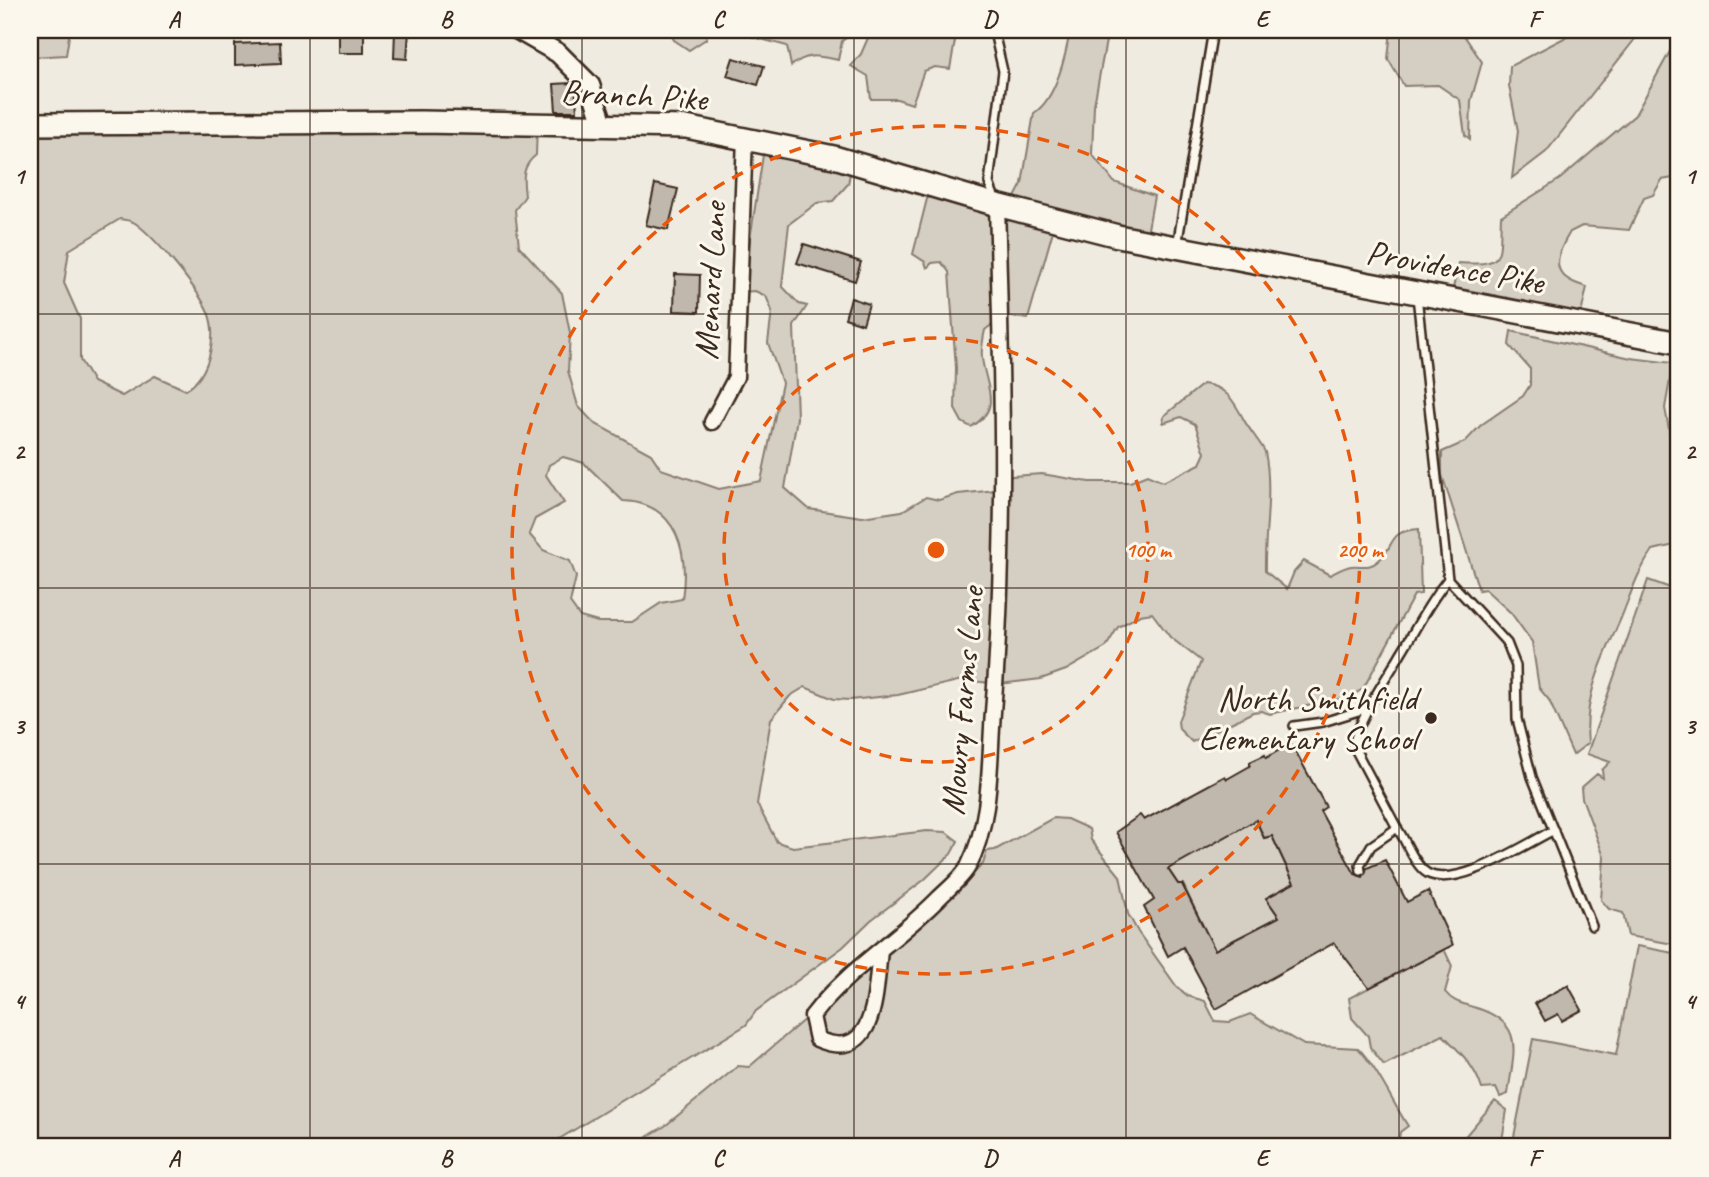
<svg xmlns="http://www.w3.org/2000/svg" width="1709" height="1177" font-family="Caveat,sans-serif">
	<style>
		.green { fill: #d5cec3; stroke: #887c70; stroke-width: 2; fill-rule: evenodd }
		.building { fill: #c0b8ad; stroke: #3b2a1e; stroke-width: 2; fill-rule: evenodd }
		.lines { fill: none; stroke-linecap: round; stroke-linejoin: round }
		.service-casing { stroke: #3b2a1e; stroke-width: 12 }
		.minor-casing { stroke: #3b2a1e; stroke-width: 19 }
		.tertiary-casing { stroke: #3b2a1e; stroke-width: 23 }
		.secondary-casing { stroke: #3b2a1e; stroke-width: 26 }
		.service { stroke: #fbf7ec; stroke-width: 7 }
		.minor { stroke: #fbf7ec; stroke-width: 14 }
		.tertiary { stroke: #fbf7ec; stroke-width: 18 }
		.secondary { stroke: #fbf7ec; stroke-width: 21 }
		.grid { fill: none; stroke: #3b2a1e; stroke-width: 2; stroke-opacity: 0.55 }
		.ring { fill: none; stroke: #e8590c; stroke-width: 3.5; stroke-dasharray: 12 9 }
		.poi-dot { fill: #3b2a1e; stroke: #fbf7ec; stroke-width: 2.5 }
		.labels { text-anchor: middle; dominant-baseline: central; stroke-width: 6; stroke-linejoin: round; paint-order: stroke }
		.street-label { font-size: 35px; fill: #3b2a1e; stroke: #fbf7ec }
		.poi-label { font-size: 35px; fill: #3b2a1e; stroke: #fbf7ec; text-anchor: end }
		.centre { fill: #e8590c; stroke: #fbf7ec; stroke-width: 3.5 }
		.ring-label { font-size: 21px; text-anchor: middle; font-weight: bold; fill: #e8590c; stroke: #fbf7ec; stroke-width: 6; stroke-linejoin: round; paint-order: stroke }
		.neatline { fill: none; stroke: #3b2a1e; stroke-width: 2.5 }
		.grid-label { font-size: 23px; text-anchor: middle; font-weight: bold; fill: #3b2a1e }
	</style>
	<rect width="100%" height="100%" fill="#f0ebe0"/>
	<filter id="ink" filterUnits="userSpaceOnUse"><feTurbulence type="fractalNoise" baseFrequency=".0143" numOctaves="2"/><feDisplacementMap in="SourceGraphic" scale="14" xChannelSelector="R" yChannelSelector="G"/><feConvolveMatrix kernelMatrix="1 2 1 2 8 2 1 2 1" color-interpolation-filters="sRGB"/></filter>
	<g filter="url(#ink)">
		<!-- green -->
		<path class="green" d="M30 30H70L66 55 30 57Z
			M669 30H708L706 39 689 50 674 40Z
			M753 30H957L950 69 935 67 924 71 912 104 897 99H871L868 76 851 66 861 54 868 38 854 32 842 41 838 60C818 56 808 52 791 66L787 46 753 37Z
			M1070 30H1108L1094 105 1092 154 1114 182 1154 196 1146 240 1056 220 1028 319 1003 316 985 330C983 339 981 349 982 358 986 388 1003 408 971 427L962 422 955 409 956 368 949 272 941 262 932 263 927 268 925 262 913 254 930 187 1010 207 1022 184 1034 113C1056 99 1066 55 1070 30Z
			M1391 30 1461 31 1482 62 1471 101 1470 139 1465 135 1460 100 1438 85 1404 86 1388 59Z
			M1571 30H1642L1546 152 1512 178 1518 131 1509 86 1510 66 1570 35Z
			M1679 35V177L1662 180 1653 195 1644 198 1629 230 1582 226 1570 232C1552 261 1552 278 1587 287L1579 323 1451 299 1458 263C1506 266 1499 259 1501 216L1560 179 1635 115Z
			M537 124 536 155C521 167 523 179 525 196L515 210 519 246 562 293 570 333 568 371 578 406 594 423 651 454 661 469 719 489 761 481 782 383 768 343 772 311 766 296 755 291 742 292 765 142 852 163 848 184 833 201 817 203 789 224 782 286 799 304 807 306 794 326 797 418 785 488 809 509 862 517 902 511 926 497 939 500 958 494 996 490 1012 476 1042 474 1089 482H1130L1147 475 1163 482 1200 464 1205 453 1195 424 1181 417 1163 423 1164 416 1203 384C1226 386 1234 401 1244 420 1248 428 1263 446 1265 452 1273 491 1264 531 1265 571L1287 589 1294 572 1304 561 1330 575C1336 572 1344 567 1351 566 1362 565 1369 569 1378 561 1397 545 1386 531 1419 529L1421 594 1414 595 1363 689 1349 697 1270 714 1261 711 1253 712 1192 742 1179 729 1178 721 1201 661 1170 637 1152 613 1140 615 1118 627 1106 647 1066 670 1041 679 1000 684 962 680 898 695 850 700 834 699 805 687 790 696 771 719 757 804 777 842 793 847 927 831 946 832 958 841 951 854 924 880 871 920 843 947 756 1011 746 1025 546 1147H30V125ZM120 219C125 220 131 220 135 223 155 237 199 290 208 312 218 337 209 376 186 390L155 376 122 396 93 382 80 360V319L64 283 69 250ZM563 457 584 463 623 501C678 503 689 553 682 599L661 603 632 622H598L580 617 570 603 576 577 570 561 543 550 529 534 535 519 564 503 546 475 549 465Z
			M1511 331 1631 358 1673 363 1665 408 1670 435 1679 456V544L1653 550C1637 572 1631 594 1621 618 1603 659 1583 697 1588 743L1573 755 1549 700 1539 688 1532 642 1511 613 1485 589 1479 590 1442 475V452L1465 442 1481 425 1523 396 1530 385V369L1509 345Z
			M1648 580 1679 591V945L1628 936 1623 913 1609 909 1601 900 1604 857 1582 798 1581 788 1597 774 1603 778 1602 770 1610 762 1587 754Z
			M1247 800 1264 838 1272 836 1294 883 1267 898 1279 917 1191 962 1182 947 1206 933 1183 884H1178L1168 869Z
			M1053 818 1067 819 1089 829 1091 840 1120 876 1128 914 1138 932 1177 987 1188 996 1205 1001 1215 1021 1230 1022 1250 1014 1304 1045 1358 1048C1376 1066 1393 1103 1408 1126L1400 1132 1398 1145 1403 1147H630L665 1126 738 1066 749 1067 970 877 983 864 987 851 995 850Z
			M1637 946 1679 954V1147H1512L1533 1039 1616 1055Z
			M1444 949 1452 966 1445 992C1453 1002 1460 1003 1473 1007 1526 1022 1514 1050 1508 1094L1500 1097 1496 1088 1482 1089C1475 1066 1460 1052 1443 1035L1384 1065 1370 1047 1368 1036 1352 1018 1349 998Z
			M1495 1101 1507 1110 1501 1147H1456Z"/>
		<!-- building -->
		<path class="building" d="M338 30H364V53H338Z
			M395 30 409 31 407 59 394 58Z
			M280 42 281 63 235 65V44Z
			M733 58 764 66 758 85 727 76Z
			M572 83 575 86 577 111H556L554 84Z
			M655 184 678 189 668 230 646 225Z
			M804 244 861 262 855 281 797 263Z
			M675 274 700 275 699 312 674 311Z
			M851 298 869 304 863 324 845 318Z
			M1291 743 1326 807 1320 811 1355 874 1363 877 1367 868 1385 860 1407 902 1428 891 1453 945 1369 988 1334 943 1216 1009 1183 947 1168 956 1144 907 1154 900 1116 832 1140 815 1144 820 1225 776 1227 779 1250 766V762L1265 755 1266 758ZM1256 820 1264 838 1272 836 1294 883 1266 898 1279 917 1215 950 1182 884H1178L1168 869Z
			M1568 985 1582 1010 1562 1021 1558 1014 1545 1021 1535 1003Z"/>
		<g class="lines">
			<!-- service casing -->
			<g class="service-casing">
				<path id="service" d="M994 32 1003 71 989 183 996 201
					M1177 246 1213 30
					M1417 296 1448 579 1507 643 1516 666 1517 719 1532 777 1592 926
					M1294 726 1323 722 1368 708
					M1397 828 1353 745C1362 712 1384 683 1401 653 1417 627 1429 602 1448 579
					M1361 871 1360 865 1371 846 1397 828C1406 840 1414 865 1427 873 1457 890 1525 844 1554 830"/>
			</g>
			<!-- minor casing -->
			<g class="minor-casing">
				<path id="minor" d="M712 422 736 377 745 137
					M880 951C875 992 877 1065 817 1039L812 1016C849 968 897 941 939 898 948 889 962 878 968 867 992 820 989 763 993 712 1007 543 1002 375 997 205"/>
			</g>
			<!-- tertiary casing -->
			<g class="tertiary-casing">
				<path id="tertiary" d="M518 30 558 53 590 85 603 124"/>
			</g>
			<!-- secondary casing -->
			<g class="secondary-casing">
				<path id="secondary" d="M30 124 421 122 686 127 834 157 997 205 1118 236 1679 343"/>
			</g>
			<!-- service -->
			<use href="#service" class="service"/>
			<!-- minor -->
			<use href="#minor" class="minor"/>
			<!-- tertiary -->
			<use href="#tertiary" class="tertiary"/>
			<!-- secondary -->
			<use href="#secondary" class="secondary"/>
		</g>
	</g>
	<!-- grid -->
	<path class="grid" d="M310 30V1147M582 30V1147M854 30V1147M1126 30V1147M1399 30V1147M30 314H1679M30 588H1679M30 864H1679"/>
	<!-- distance rings -->
	<g class="ring">
		<circle cx="936" cy="550" r="212"/>
		<circle cx="936" cy="550" r="424"/>
	</g>
	<!-- markers -->
	<circle class="poi-dot" cx="1431" cy="718" r="7"/>
	<g class="labels">
		<!-- street labels -->
		<g class="street-label">
			<text transform="translate(634 95) rotate(3)">Branch Pike</text>
			<text transform="translate(1455 267) rotate(10)">Providence Pike</text>
			<text transform="translate(710 281) rotate(-87)">Menard Lane</text>
			<text transform="translate(962 701) rotate(-85)">Mowry Farms Lane</text>
		</g>
		<!-- poi labels -->
		<g class="poi-label">
			<text x="1417" y="698">North Smithfield<tspan x="1417" dy="40">Elementary School</tspan></text>
		</g>
	</g>
	<circle cx="936" cy="550" r="10" class="centre"/>
	<g class="ring-label">
		<text x="1148" y="557">100 m</text>
		<text x="1360" y="557">200 m</text>
	</g>
	<!-- margin -->
	<rect width="1709" height="1177" fill="none" stroke="#fbf7ec" stroke-width="77"/>
	<rect x="38" y="38" width="1632" height="1100" class="neatline"/>
	<g class="grid-label">
		<text x="174" y="27">A</text>
		<text x="446" y="27">B</text>
		<text x="718" y="27">C</text>
		<text x="990" y="27">D</text>
		<text x="1262" y="27">E</text>
		<text x="1534" y="27">F</text>
		<text x="19" y="184">1</text>
		<text x="1690" y="184">1</text>
		<text x="19" y="459">2</text>
		<text x="1690" y="459">2</text>
		<text x="19" y="734">3</text>
		<text x="1690" y="734">3</text>
		<text x="19" y="1009">4</text>
		<text x="1690" y="1009">4</text>
		<text x="174" y="1166">A</text>
		<text x="446" y="1166">B</text>
		<text x="718" y="1166">C</text>
		<text x="990" y="1166">D</text>
		<text x="1262" y="1166">E</text>
		<text x="1534" y="1166">F</text>
	</g>
</svg>
